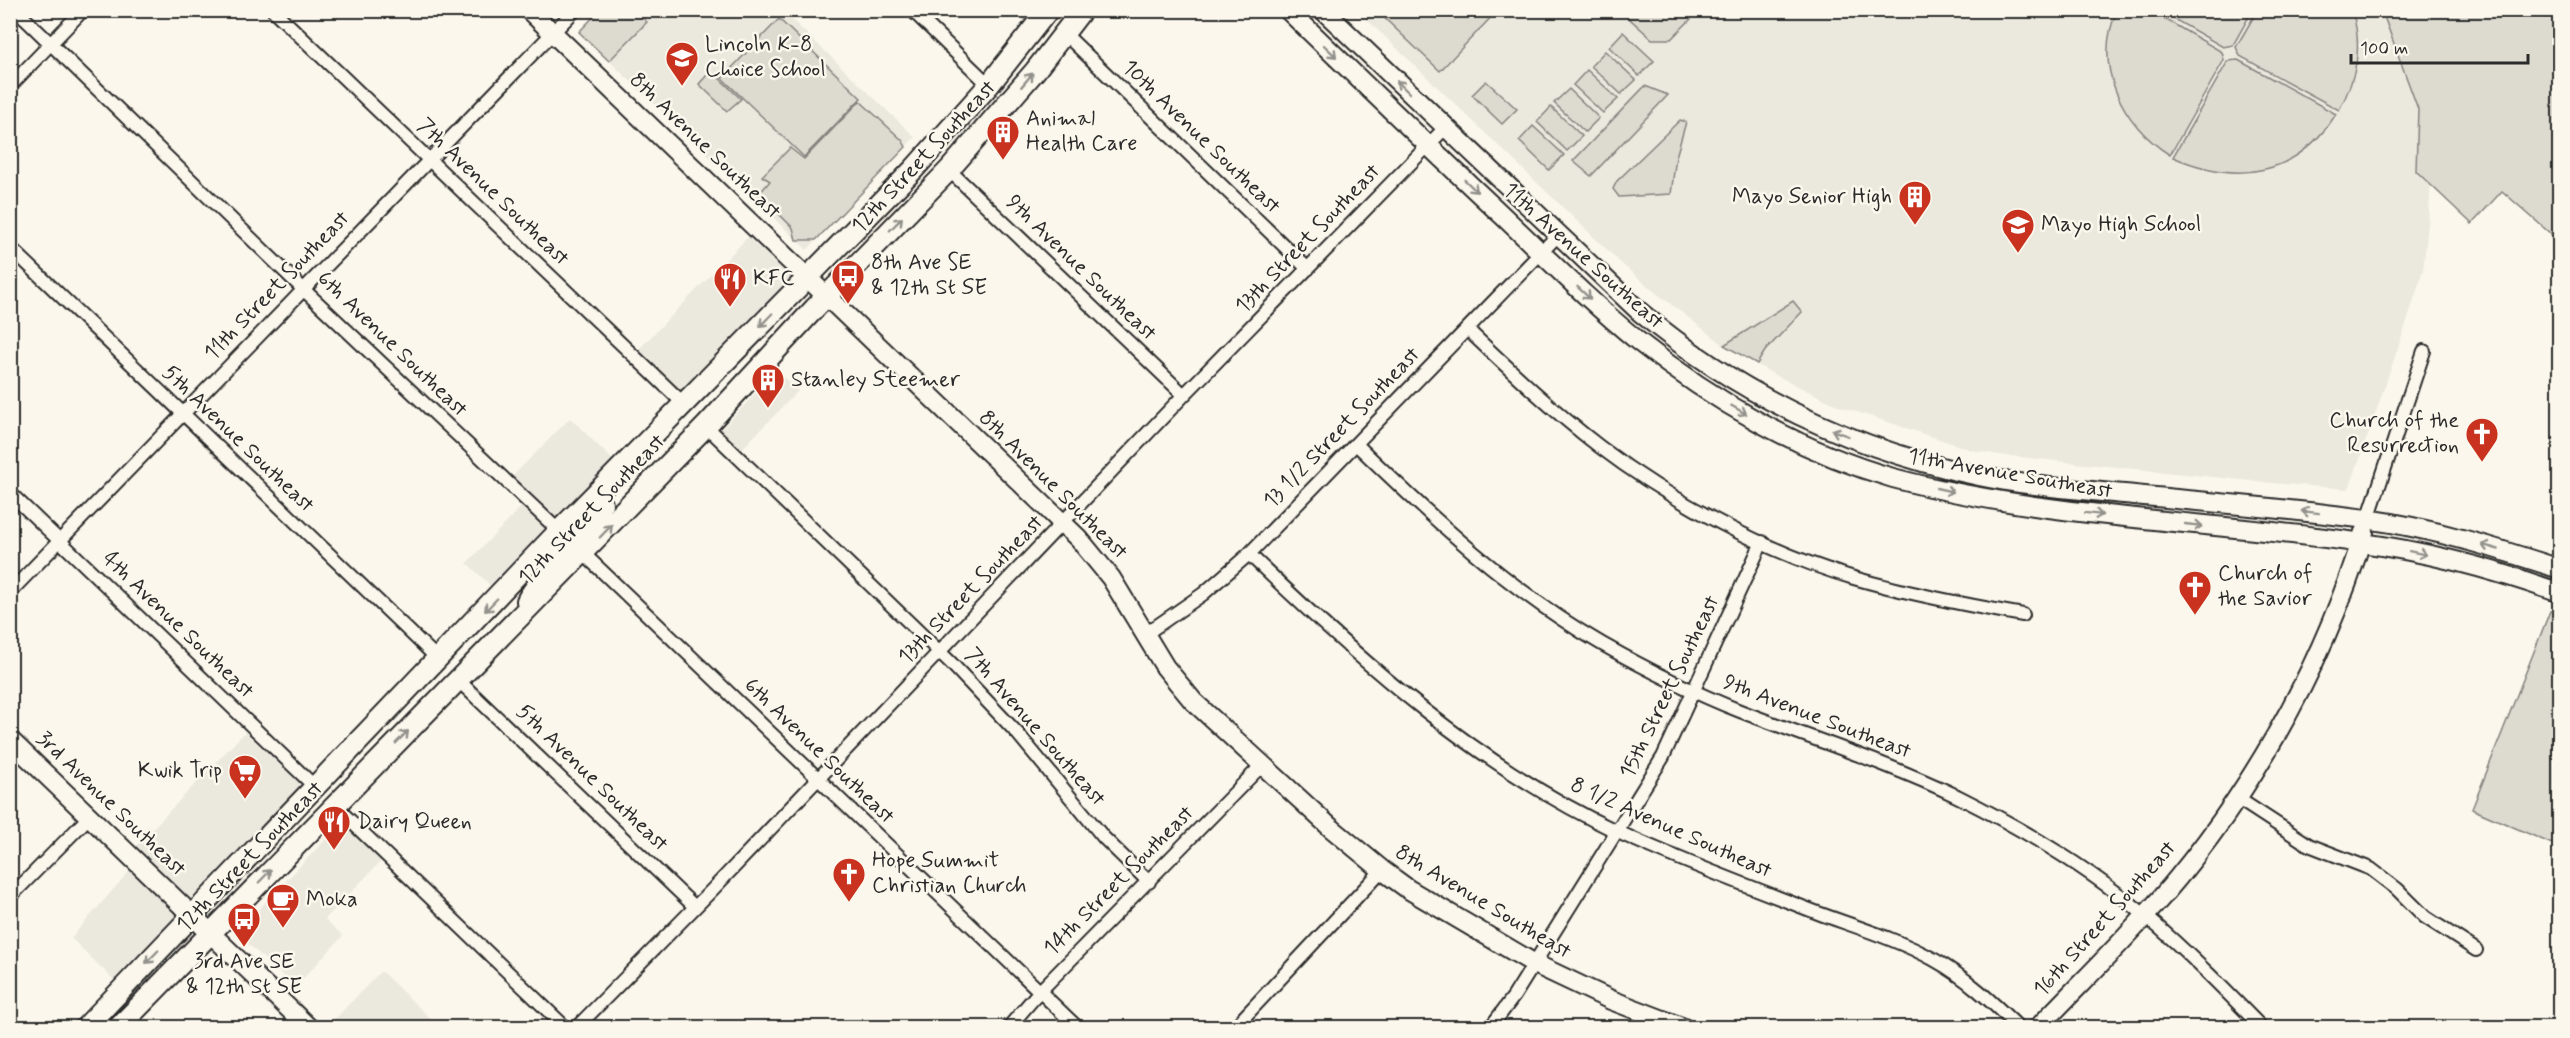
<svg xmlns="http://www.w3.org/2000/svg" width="2570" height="1038" font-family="Mynerve,sans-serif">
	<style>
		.built { fill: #ebe8de }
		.green { fill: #dddad0; stroke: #84827e; stroke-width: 1.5 }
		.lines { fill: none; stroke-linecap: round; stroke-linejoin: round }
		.street-casing { stroke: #2b2b2b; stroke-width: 16 }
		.secondary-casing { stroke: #2b2b2b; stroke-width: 22 }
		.primary-casing { stroke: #2b2b2b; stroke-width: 24 }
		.street { stroke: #fbf7ec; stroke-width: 12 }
		.secondary { stroke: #fbf7ec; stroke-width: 18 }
		.primary { stroke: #fbf7ec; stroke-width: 20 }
		.oneway { stroke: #93918c }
		.labels { text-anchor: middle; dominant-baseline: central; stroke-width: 5; stroke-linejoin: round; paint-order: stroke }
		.poi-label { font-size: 22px; fill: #2b2b2b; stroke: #fbf7ec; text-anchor: start }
		.street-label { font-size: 22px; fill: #2b2b2b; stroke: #fbf7ec }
	</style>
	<rect width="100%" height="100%" fill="#fbf7ec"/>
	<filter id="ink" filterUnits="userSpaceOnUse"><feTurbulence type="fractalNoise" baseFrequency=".0167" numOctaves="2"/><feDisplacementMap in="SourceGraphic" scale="12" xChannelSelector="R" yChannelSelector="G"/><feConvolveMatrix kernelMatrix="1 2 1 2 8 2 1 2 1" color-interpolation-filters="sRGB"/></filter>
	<g filter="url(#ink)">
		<!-- built -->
		<path class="built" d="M599 11H783L915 137 807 250 579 32Z
			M1358 11H2382L2418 109 2416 171 2431 184 2428 225 2423 270 2409 316 2351 484 2348 489 2271 483 1999 455 1972 450 1839 406 1775 375 1724 345 1655 292 1624 266Z
			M748 237 795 282 685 395 638 350Z
			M777 371 798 391 736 455 716 435Z
			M570 418 617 464 494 589 467 563 527 501 507 482Z
			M245 732 304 788 193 904 134 848Z
			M347 817 387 855 325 919 343 936 295 987 236 933Z
			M133 867 180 913 116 982 71 938Z
			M381 971 439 1027H338L332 1022Z"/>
		<!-- green -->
		<path class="green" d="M599 11H635L647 22 609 61 579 32Z
			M1377 11H1497L1440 71Z
			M1621 11H1699L1671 39H1652Z
			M2151 11 2222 52 2224 60 2170 155C2122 125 2092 65 2117 11Z
			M2160 11H2252L2233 45 2223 47Z
			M2257 11H2352C2363 46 2357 77 2339 110L2240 56 2236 47Z
			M2382 11H2559V241L2502 191 2472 224 2416 171 2418 109Z
			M779 19 861 98 804 157 722 78Z
			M1623 32 1654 61 1639 76 1609 47Z
			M1605 51 1636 80 1621 94 1591 66Z
			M2238 60 2336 114C2297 176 2238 185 2173 157L2228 61Z
			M1587 70 1618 99 1603 113 1573 85Z
			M708 74 712 77 715 74 741 99 727 111 699 84Z
			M1486 81 1517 109 1502 124 1472 95Z
			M1645 86 1668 95 1591 176 1573 161Z
			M1569 89 1599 118 1585 132 1554 103Z
			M860 101 902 140 906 147 816 240H796L793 228 759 194 770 181 762 176 790 148 804 159Z
			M1551 107 1582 136 1567 151 1537 122Z
			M1680 120 1686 122 1676 157 1671 194 1619 197 1613 189 1617 181Z
			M1533 126 1564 155 1549 170 1519 141Z
			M1793 301 1802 312 1765 351 1757 364 1724 345Z
			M2550 611 2560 614 2559 847 2472 809Z"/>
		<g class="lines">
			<!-- street casing -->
			<g class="street-casing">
				<path id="street" d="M16 10 303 289 559 531
					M273 10 684 404
					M912 10 989 85
					M1065 34 1308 269
					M10 86 83 10
					M949 170 1184 395
					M10 247 438 659
					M1467 329C1510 370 1553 411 1600 447 1671 501 1768 553 1854 578 1909 594 1966 605 2023 615
					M706 426 950 662 1018 734 1104 838 1149 882
					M1356 444C1432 518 1510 591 1602 644 1646 669 1692 692 1740 711 1813 739 1888 763 1959 797 2023 829 2093 871 2148 918 2188 952 2225 990 2262 1028
					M10 493 315 787
					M2368 519 2424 351
					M584 554 1078 1028
					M1249 554C1360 661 1477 766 1618 832 1683 862 1751 887 1818 913 1856 927 1897 939 1933 959 1966 977 1992 1002 2019 1028
					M10 592 575 10
					M1144 635 1203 594 1249 554 1558 235
					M458 680 695 907
					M2237 798 2309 845 2371 869 2397 889 2425 917 2476 950
					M334 805 566 1028
					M10 897 90 816
					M576 1028 713 889 1184 395 1445 128
					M1008 1028 1039 992 1262 765
					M1234 1028 1382 870
					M1490 1028 1514 996 1663 757 1762 542"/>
			</g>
			<!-- secondary casing -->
			<g class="secondary-casing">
				<path id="secondary" d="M529 10 1079 539 1111 578 1165 667 1193 701 1330 827 1382 870 1408 889 1535 964 1611 1000 1684 1028
					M1288 10C1360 80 1431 149 1504 217 1548 259 1591 303 1638 341 1712 400 1801 452 1893 478 2047 519 2206 520 2362 543 2429 552 2496 570 2560 593
					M1323 10 1640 312C1739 395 1852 449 1979 476 2026 486 2075 489 2124 494 2205 502 2286 508 2366 519 2432 528 2496 548 2560 569
					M10 740 309 1028
					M2038 1028C2074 990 2111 954 2145 916 2244 807 2321 673 2364 532"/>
			</g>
			<!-- primary casing -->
			<g class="primary-casing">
				<path id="primary" d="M584 554 578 547 582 530 602 504
					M527 601C536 582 566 557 565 540L559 531
					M85 1028 559 531 913 170 989 85 1048 10
					M118 1028 706 426 815 308 949 170 1035 71 1082 10"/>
			</g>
			<!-- street -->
			<use href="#street" class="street"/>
			<!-- secondary -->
			<use href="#secondary" class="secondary"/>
			<!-- primary -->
			<use href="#primary" class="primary"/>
		</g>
		<!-- one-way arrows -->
		<defs><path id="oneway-shaft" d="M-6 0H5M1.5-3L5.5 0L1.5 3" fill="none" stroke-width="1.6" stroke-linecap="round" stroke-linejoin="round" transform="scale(1.5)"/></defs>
		<g class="oneway">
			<use href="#oneway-shaft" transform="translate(1330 51) rotate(44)"/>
			<use href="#oneway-shaft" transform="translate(1027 80) rotate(-50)"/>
			<use href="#oneway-shaft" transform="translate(1403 87) rotate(-136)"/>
			<use href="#oneway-shaft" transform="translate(1471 186) rotate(44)"/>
			<use href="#oneway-shaft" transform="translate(896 224) rotate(-46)"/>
			<use href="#oneway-shaft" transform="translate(1584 293) rotate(43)"/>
			<use href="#oneway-shaft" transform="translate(766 320) rotate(134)"/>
			<use href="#oneway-shaft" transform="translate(1739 410) rotate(30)"/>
			<use href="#oneway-shaft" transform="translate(1840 433) rotate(-159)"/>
			<use href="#oneway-shaft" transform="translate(1945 490) rotate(13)"/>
			<use href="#oneway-shaft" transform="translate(2310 512) rotate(-173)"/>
			<use href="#oneway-shaft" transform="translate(2094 514) rotate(7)"/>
			<use href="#oneway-shaft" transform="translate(2194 525) rotate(6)"/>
			<use href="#oneway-shaft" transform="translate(606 531) rotate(-46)"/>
			<use href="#oneway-shaft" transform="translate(2490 547) rotate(-164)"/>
			<use href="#oneway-shaft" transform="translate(2418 553) rotate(12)"/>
			<use href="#oneway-shaft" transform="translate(491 605) rotate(134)"/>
			<use href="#oneway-shaft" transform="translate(402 737) rotate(-45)"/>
			<use href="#oneway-shaft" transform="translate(265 876) rotate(-46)"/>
			<use href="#oneway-shaft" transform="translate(152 957) rotate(134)"/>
		</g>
	</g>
	<!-- icons -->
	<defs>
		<g id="school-pin" transform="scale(1.725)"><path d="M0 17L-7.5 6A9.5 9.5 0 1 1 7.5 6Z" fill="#c8321e" stroke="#fbf7ec"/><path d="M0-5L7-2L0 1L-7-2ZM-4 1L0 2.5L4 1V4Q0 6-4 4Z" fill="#fff"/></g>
		<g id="building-pin" transform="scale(1.725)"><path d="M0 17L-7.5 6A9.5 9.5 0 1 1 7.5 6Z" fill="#c8321e" stroke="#fbf7ec"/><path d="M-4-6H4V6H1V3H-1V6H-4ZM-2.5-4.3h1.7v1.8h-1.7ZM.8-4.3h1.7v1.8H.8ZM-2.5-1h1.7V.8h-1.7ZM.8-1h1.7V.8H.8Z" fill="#fff"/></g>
		<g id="bus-pin" transform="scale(1.725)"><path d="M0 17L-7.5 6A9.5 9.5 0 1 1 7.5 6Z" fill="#c8321e" stroke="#fbf7ec"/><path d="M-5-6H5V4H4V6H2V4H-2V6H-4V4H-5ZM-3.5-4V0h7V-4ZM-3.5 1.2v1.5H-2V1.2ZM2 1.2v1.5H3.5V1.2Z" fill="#fff"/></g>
		<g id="restaurant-pin" transform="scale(1.725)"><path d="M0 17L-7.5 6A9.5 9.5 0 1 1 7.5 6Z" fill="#c8321e" stroke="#fbf7ec"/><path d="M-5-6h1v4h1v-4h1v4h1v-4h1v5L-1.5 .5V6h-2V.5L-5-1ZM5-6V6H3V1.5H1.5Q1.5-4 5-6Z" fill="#fff"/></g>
		<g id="church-pin" transform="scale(1.725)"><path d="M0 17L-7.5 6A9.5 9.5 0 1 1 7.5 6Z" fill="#c8321e" stroke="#fbf7ec"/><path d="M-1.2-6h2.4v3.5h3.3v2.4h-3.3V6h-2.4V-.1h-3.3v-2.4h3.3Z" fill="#fff"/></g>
		<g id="supermarket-pin" transform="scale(1.725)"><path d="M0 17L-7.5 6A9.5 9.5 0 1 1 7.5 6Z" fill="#c8321e" stroke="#fbf7ec"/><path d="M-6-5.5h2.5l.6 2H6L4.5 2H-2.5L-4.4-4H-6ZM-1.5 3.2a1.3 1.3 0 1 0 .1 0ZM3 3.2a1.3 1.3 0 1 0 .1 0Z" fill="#fff"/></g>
		<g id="cafe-pin" transform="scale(1.725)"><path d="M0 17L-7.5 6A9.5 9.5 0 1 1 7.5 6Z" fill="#c8321e" stroke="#fbf7ec"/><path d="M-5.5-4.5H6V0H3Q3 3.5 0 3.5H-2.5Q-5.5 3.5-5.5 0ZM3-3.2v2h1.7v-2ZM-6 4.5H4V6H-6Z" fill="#fff"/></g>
	</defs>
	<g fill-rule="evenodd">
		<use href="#school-pin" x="682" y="58"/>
		<use href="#building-pin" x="1003" y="132"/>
		<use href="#building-pin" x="1915" y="197"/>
		<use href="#school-pin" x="2018" y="225"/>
		<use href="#bus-pin" x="848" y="276"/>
		<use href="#restaurant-pin" x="730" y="279"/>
		<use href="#building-pin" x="768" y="380"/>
		<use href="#church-pin" x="2482" y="434"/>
		<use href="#church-pin" x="2195" y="587"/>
		<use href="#supermarket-pin" x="245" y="771"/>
		<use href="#restaurant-pin" x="334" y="822"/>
		<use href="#church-pin" x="849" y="874"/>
		<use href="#cafe-pin" x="283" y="900"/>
		<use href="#bus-pin" x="244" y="919"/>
	</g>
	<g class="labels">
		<!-- poi labels -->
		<g class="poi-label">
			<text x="705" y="45">Lincoln K-8<tspan x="705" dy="25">Choice School</tspan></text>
			<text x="1026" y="119">Animal<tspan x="1026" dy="25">Health Care</tspan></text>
			<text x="1892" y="197" text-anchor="end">Mayo Senior High</text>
			<text x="2041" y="225">Mayo High School</text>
			<text x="871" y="263">8th Ave SE<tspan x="871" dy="25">&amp; 12th St SE</tspan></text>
			<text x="753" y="279">KFC</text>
			<text x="791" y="380">Stanley Steemer</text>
			<text x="2459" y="421" text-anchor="end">Church of the<tspan x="2459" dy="25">Resurrection</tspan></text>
			<text x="2218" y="574">Church of<tspan x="2218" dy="25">the Savior</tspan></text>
			<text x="222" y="771" text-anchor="end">Kwik Trip</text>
			<text x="357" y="822">Dairy Queen</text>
			<text x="872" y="861">Hope Summit<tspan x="872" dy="25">Christian Church</tspan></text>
			<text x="306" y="900">Moka</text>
			<text x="244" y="962" text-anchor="middle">3rd Ave SE<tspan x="244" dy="25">&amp; 12th St SE</tspan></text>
		</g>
		<!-- street labels -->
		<g class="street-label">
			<text transform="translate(1201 137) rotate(44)">10th Avenue Southeast</text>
			<text transform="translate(705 146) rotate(44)">8th Avenue Southeast</text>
			<text transform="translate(924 157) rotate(-47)">12th Street Southeast</text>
			<text transform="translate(493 192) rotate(44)">7th Avenue Southeast</text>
			<text transform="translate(1308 239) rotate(-46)">13th Street Southeast</text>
			<text transform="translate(1583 256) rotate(42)">11th Avenue Southeast</text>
			<text transform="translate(1081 268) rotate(44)">9th Avenue Southeast</text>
			<text transform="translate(277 286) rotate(-46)">11th Street Southeast</text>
			<text transform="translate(392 344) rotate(44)">6th Avenue Southeast</text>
			<text transform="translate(1342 428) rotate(-46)">13 1/2 Street Southeast</text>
			<text transform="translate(238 439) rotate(44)">5th Avenue Southeast</text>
			<text transform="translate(2010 474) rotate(10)">11th Avenue Southeast</text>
			<text transform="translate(1053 485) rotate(45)">8th Avenue Southeast</text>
			<text transform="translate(592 510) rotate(-46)">12th Street Southeast</text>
			<text transform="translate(971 590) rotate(-46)">13th Street Southeast</text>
			<text transform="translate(178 625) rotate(44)">4th Avenue Southeast</text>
			<text transform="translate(1670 687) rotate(-64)">15th Street Southeast</text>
			<text transform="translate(1817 717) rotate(21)">9th Avenue Southeast</text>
			<text transform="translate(1035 727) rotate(49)">7th Avenue Southeast</text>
			<text transform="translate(819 751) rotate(44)">6th Avenue Southeast</text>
			<text transform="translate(592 778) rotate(44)">5th Avenue Southeast</text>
			<text transform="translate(111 804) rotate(44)">3rd Avenue Southeast</text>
			<text transform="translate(1671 828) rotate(24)">8 1/2 Avenue Southeast</text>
			<text transform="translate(250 857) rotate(-46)">12th Street Southeast</text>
			<text transform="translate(1119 881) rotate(-45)">14th Street Southeast</text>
			<text transform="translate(1483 902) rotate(31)">8th Avenue Southeast</text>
			<text transform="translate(2105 919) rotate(-48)">16th Street Southeast</text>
		</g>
	</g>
	<!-- margin -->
	<rect width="2570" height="1038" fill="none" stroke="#fbf7ec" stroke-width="36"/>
	<rect x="18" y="18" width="2534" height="1002" fill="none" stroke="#2b2b2b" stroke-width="2" filter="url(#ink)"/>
	<!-- scale -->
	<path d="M2351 54v9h177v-9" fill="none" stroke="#2b2b2b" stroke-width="3"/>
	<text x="2360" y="54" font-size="18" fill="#2b2b2b" stroke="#fbf7ec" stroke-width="4.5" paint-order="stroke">100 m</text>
</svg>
